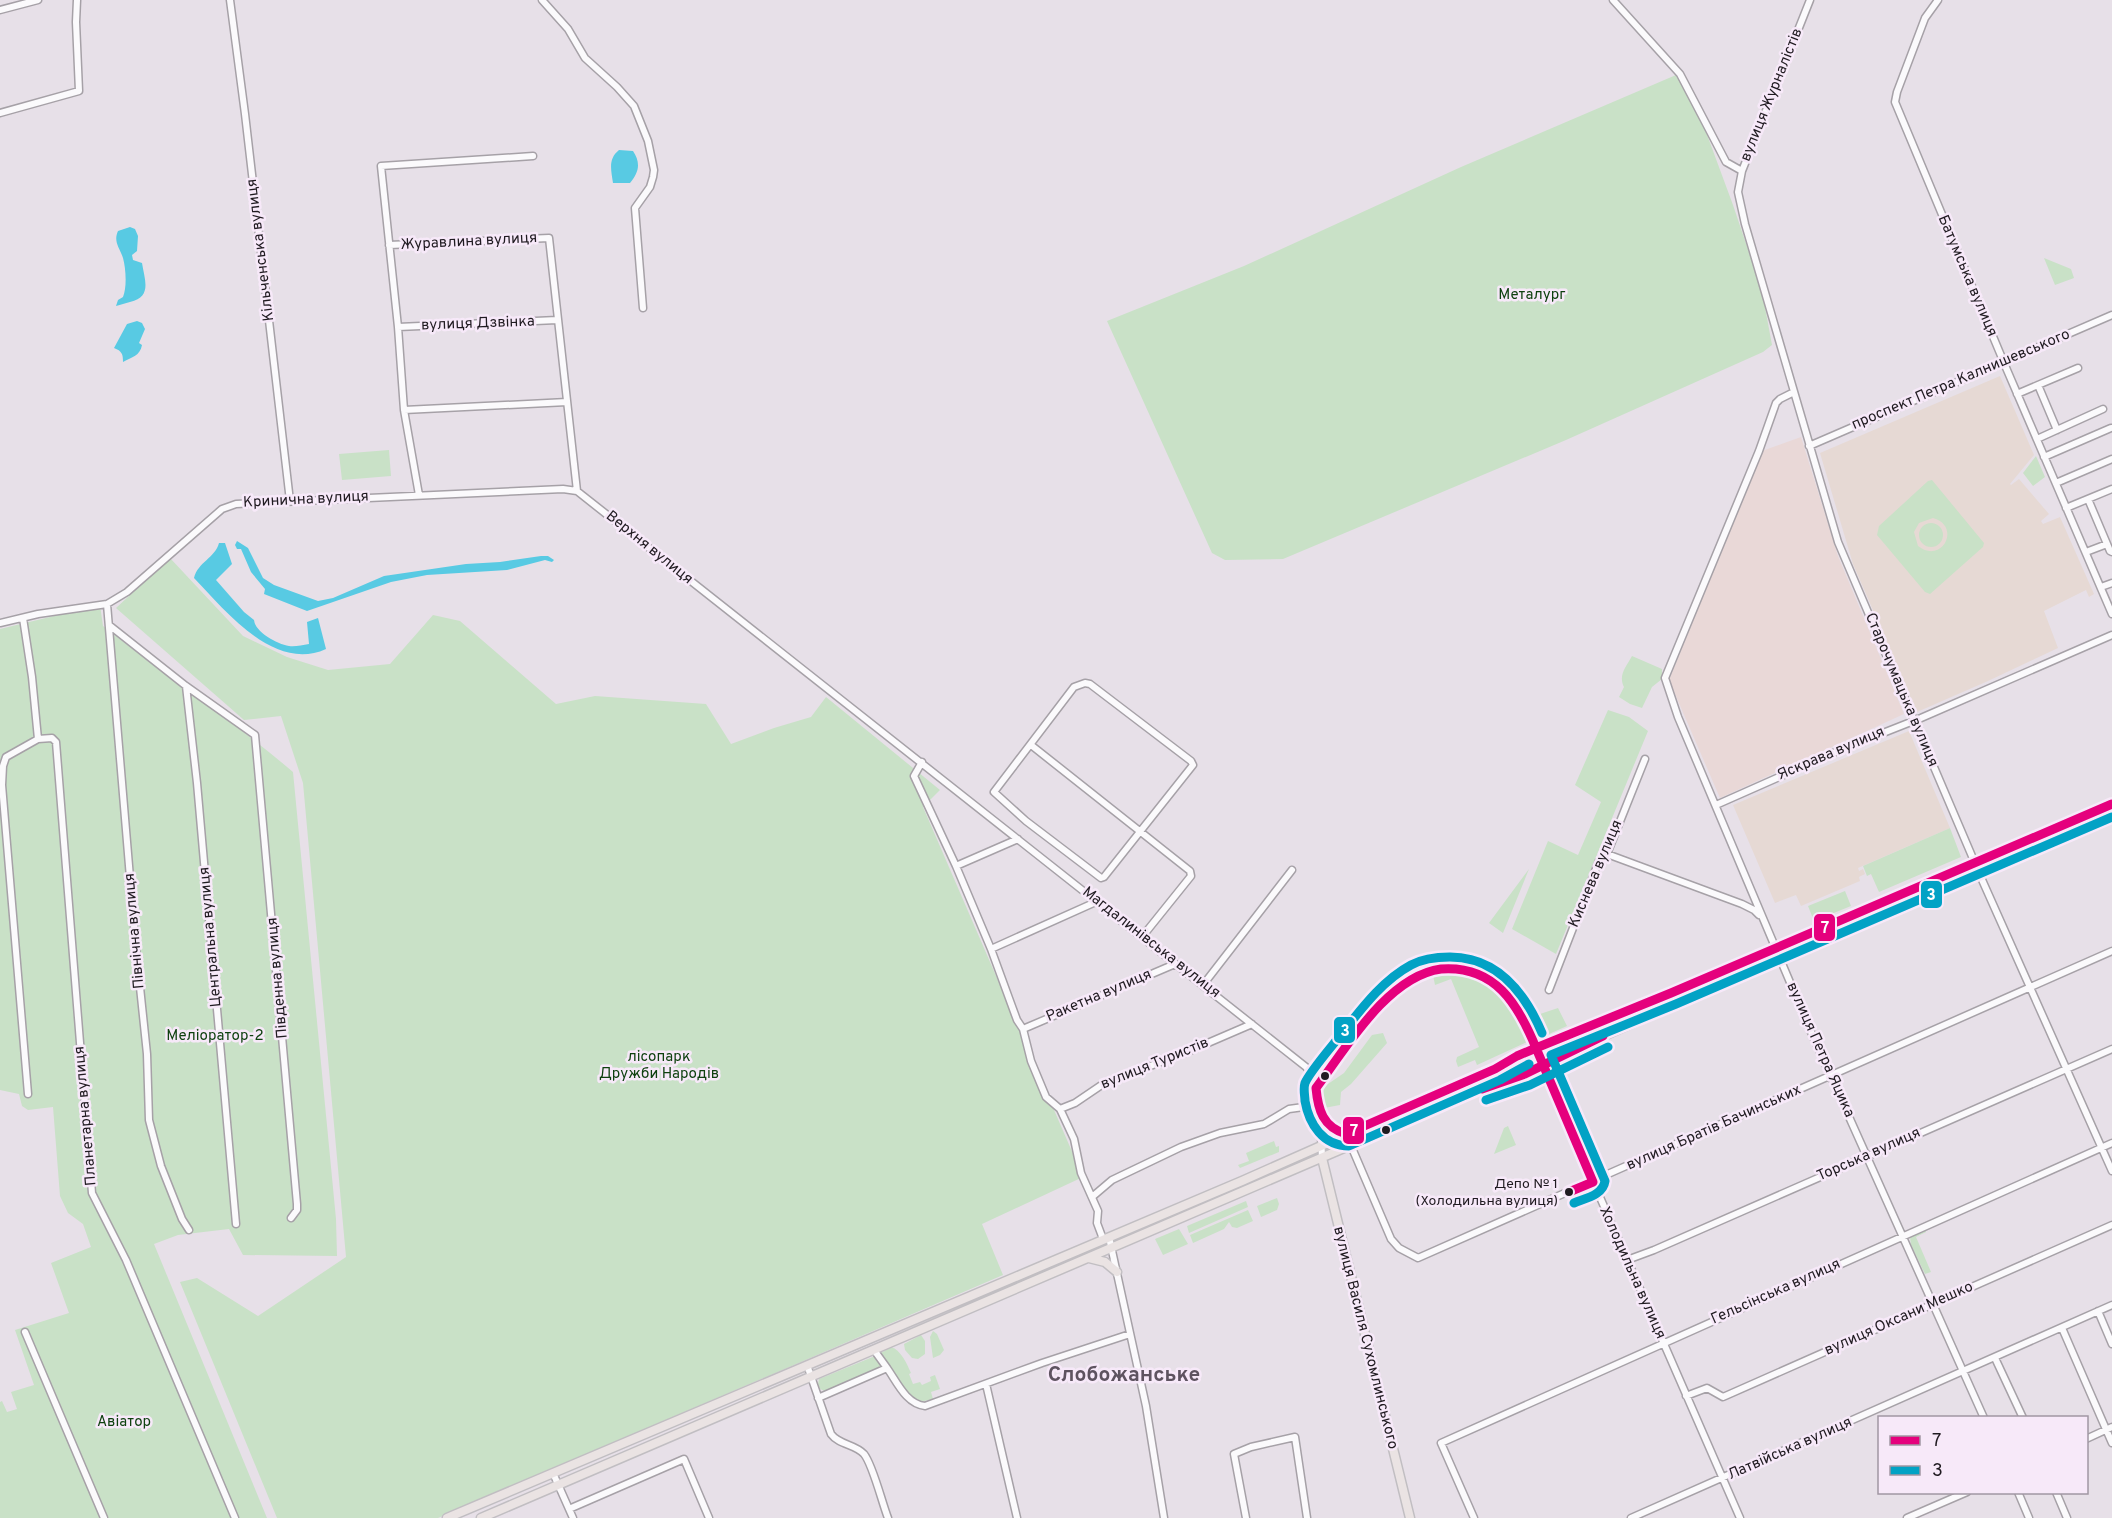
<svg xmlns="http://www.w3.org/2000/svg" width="2112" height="1518" font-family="Overpass,sans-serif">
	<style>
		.commercial { fill: #e9d8d7 }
		.medical { fill: #e6d9d4 }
		.green { fill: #c9e1c7; fill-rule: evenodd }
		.water { fill: #58cae3 }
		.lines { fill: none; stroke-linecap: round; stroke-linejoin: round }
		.minor-casing { stroke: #a6a1a7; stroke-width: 9 }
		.major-casing { stroke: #c1bec2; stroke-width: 11 }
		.minor { stroke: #fbfafc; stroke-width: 6 }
		.major { stroke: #eae3e3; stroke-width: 8 }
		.minor-bridge-casing { stroke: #a6a1a7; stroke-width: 9; stroke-linecap: butt }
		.minor-bridge { stroke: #fbfafc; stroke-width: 6 }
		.bus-1-casing { stroke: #f7e9f9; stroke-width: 14 }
		.bus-2-casing { stroke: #f7e9f9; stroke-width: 14 }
		.bus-1 { stroke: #e5007d; stroke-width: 9 }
		.bus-2 { stroke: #02a2c5; stroke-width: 9 }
		.bus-dot { fill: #201b21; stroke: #f7e9f9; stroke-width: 2 }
		.labels { text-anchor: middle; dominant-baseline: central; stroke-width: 5; stroke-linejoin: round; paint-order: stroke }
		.bus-label { font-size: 14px; fill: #201b21; stroke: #f7e9f9; text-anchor: end }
		.street-label { font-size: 15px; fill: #201b21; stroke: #f7e9f9 }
		.park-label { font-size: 15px; fill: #0e410f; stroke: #f7e9f9 }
		.district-label { font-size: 21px; font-weight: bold; fill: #5e5360; stroke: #f7e9f9 }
		.line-badge { stroke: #f7e9f9; stroke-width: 2 }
		.badge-label { font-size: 16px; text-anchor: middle; font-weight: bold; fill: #fff }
	</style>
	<rect width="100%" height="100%" fill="#e7e0e8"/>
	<!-- commercial -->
	<path class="commercial" d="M1801 437 1838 556 1904 714 1720 798 1669 680 1762 451Z"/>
	<!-- medical -->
	<path class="medical" d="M2000 376 2034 455 2010 484 2011 485 2019 479 2049 514 2041 521 2043 524 2060 517 2094 594 2089 597 2086 590 2044 611 2058 648 1988 681 1917 712 1853 564 1820 453Z
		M1909 731 1950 828 1858 868 1859 871 1863 869 1865 874 1859 877 1860 881 1801 906 1796 895 1775 903 1733 805Z"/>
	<!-- green -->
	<path class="green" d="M1676 75 1699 113 1733 205 1762 291 1772 345 1763 352 1566 440 1283 559 1225 560 1212 553 1107 321 1244 266 1461 167Z
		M2044 258 2071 269 2074 278 2055 285Z
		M389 450 391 476 342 480 339 454Z
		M2036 456 2045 477 2033 486 2023 473Z
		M1932 480 1984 543 1983 547 1930 594 1925 592 1877 535 1879 526 1928 481ZM1933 518C1962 526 1942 565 1918 546L1914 532 1919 523Z
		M1919 535a12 12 0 1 1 24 0a12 12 0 1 1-24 0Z
		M170 558 243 636 287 657 328 670 390 664 433 615 460 621 556 704 595 696 706 704 731 744 774 728 811 717 826 697 940 790 923 807 1083 1177 982 1224 1003 1275 438 1518H277L180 1282 197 1278 258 1316 346 1257 303 783 281 716 244 720 116 608Z
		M100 605 103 626C166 676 232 720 293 772L336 1219 337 1256 243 1255 229 1229 178 1235 154 1244 267 1518H0V1402L2 1401 7 1412 17 1409 11 1392 34 1385 15 1330 69 1313 51 1263 91 1247 83 1224 68 1213 60 1196 53 1107 28 1110 22 1106 19 1094 0 1090V629Z
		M1632 656 1662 669V679L1652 687 1642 708 1630 704 1619 697 1624 687C1618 675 1626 667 1632 656Z
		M1608 710 1629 717 1648 731 1556 954 1512 929 1548 841 1578 855 1601 802 1575 785Z
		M1950 828 1961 857 1879 892 1871 874 1867 876 1863 866Z
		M1529 869 1503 933 1489 923Z
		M1845 891 1851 906 1814 921 1808 906Z
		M1447 973C1495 979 1509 1001 1527 1042L1477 1065 1475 1060 1458 1067 1456 1061 1457 1057 1479 1047 1451 979 1435 985 1433 975Z
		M1558 1008 1567 1026 1540 1038 1531 1017Z
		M1383 1033 1387 1043 1351 1084 1341 1092 1340 1105 1324 1108 1322 1095 1325 1086 1344 1073 1372 1035Z
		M1508 1126 1516 1145 1494 1154 1504 1128Z
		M1274 1141 1276 1147 1279 1146V1152L1240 1168 1238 1165 1249 1161 1246 1153Z
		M1277 1198 1279 1204 1277 1210 1261 1217 1257 1206Z
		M1246 1201 1248 1207 1189 1233 1187 1226Z
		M1248 1210 1253 1221 1237 1228 1232 1227 1229 1222 1224 1229 1193 1243 1190 1235Z
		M1925 1228 1926 1232 1916 1237 1931 1272 1925 1274 1911 1245 1910 1237Z
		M1179 1229 1188 1244 1163 1255 1155 1239Z
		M933 1331 937 1334 944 1350 940 1355 933 1358 930 1337Z
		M921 1335 925 1341V1354L918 1359 912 1358 905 1350 904 1344Z
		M891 1347C901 1350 907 1364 911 1373L909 1374 913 1384 920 1382 922 1385 931 1381 930 1377 935 1375 940 1389 931 1392 933 1399 920 1402 909 1396 879 1354Z
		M875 1356 883 1367 876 1373 872 1371 840 1384 838 1388 827 1392 820 1389 818 1384 819 1379Z"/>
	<!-- water -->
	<path class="water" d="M619 150 633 151C641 163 639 172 630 183H613C611 169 608 159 619 150Z
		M130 227 135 229 138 236 137 251 132 255 133 260 142 263C145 281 152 297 130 302 125 303 121 305 116 306L118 300 123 297C127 287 126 269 123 258 120 248 113 242 118 231Z
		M137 321 142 323 145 329 139 343 142 345C140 356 132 357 123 362 123 354 122 351 114 348L127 324Z
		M237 541 248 548 263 578 274 585 318 601 333 598 384 576 466 564 500 562 541 556H548L554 560 552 562 545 560 507 570 427 575 391 582 307 611 264 594 265 589 251 572 241 549H237L235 545Z
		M219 543H225L232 564 216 580 244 612 254 620C255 632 277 644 289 646 295 647 302 645 309 644L307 622 318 618 326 649C274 673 225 610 194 578 198 562 215 558 219 543Z"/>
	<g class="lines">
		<!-- minor casing -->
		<g class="minor-casing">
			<path id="minor" d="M230 0 245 114 290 501
				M542 0 568 29 585 58 617 87 634 106 648 141 654 170 653 177 650 187 635 208 643 308
				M1613 0 1680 74 1726 162 1742 171
				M1810 0 1742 171 1738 192 1745 224 1838 542 1983 882 2112 1171
				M1938 0 1925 18 1897 92 1895 102 2007 370 2112 614
				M0 10 38 0
				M0 113 79 91 76 22 77 0
				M389 245 549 238 577 491
				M398 327 557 320
				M2038 385 2057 430
				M1794 392 1780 399 1776 403 1759 451 1665 678 1678 717 1811 1032 1984 1418
				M2017 394 2078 368
				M404 410 567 402
				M2037 439 2103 409
				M1809 446 2112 315
				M2044 457 2111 428
				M2056 483 2112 459
				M419 495 404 410 398 327 381 166 533 156
				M2088 499 2110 551 2112 552
				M2066 508 2112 489
				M2086 552 2107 544
				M2101 587 2112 583
				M107 604 136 949 147 1054 149 1120 161 1166 182 1219 189 1230
				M23 618 32 677 38 739 6 757 3 766 2 785 28 1094
				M0 623 38 614 107 604 127 592 222 509 236 504 563 489 577 491 1306 1067C1321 1084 1321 1135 1322 1158
				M109 625 186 686 255 735 297 1204V1210L291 1218
				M1085 683 1090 684 1191 761 1193 765 1104 877 1101 878 1026 821 994 792 1074 687Z
				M186 686 197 783 236 1224
				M38 739 52 738 56 742 92 1193 126 1260 235 1518
				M1031 745 1190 871 1191 876 1142 937
				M922 762 914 776 956 866 991 949 1017 1020 1023 1029 1031 1061 1046 1097 1060 1109 1074 1139 1081 1173 1098 1211 1097 1223 1103 1239
				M1716 805 1840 750 1921 718 2112 635
				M1607 854 1742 904 1754 910 1759 915
				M956 866 1018 839
				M991 949 1098 901
				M1203 985 1292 870
				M1549 990 1599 861 1607 854 1645 759
				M1023 1029 1175 964
				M1316 1088C1340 1056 1380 998 1414 977 1430 968 1455 966 1473 972 1494 979 1509 994 1520 1014
				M1558 1101 1740 1518
				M1060 1109 1075 1103 1103 1084 1187 1052 1252 1024
				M1346 1134 1391 1239 1399 1248 1418 1258 2112 951
				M1092 1197 1112 1180 1181 1147 1220 1133 1264 1124 1289 1109 1318 1105
				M1109 1237 1146 1406 1164 1518
				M1627 1260 1654 1250 2112 1049
				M2098 1311 2112 1344
				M2062 1328 2112 1443
				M25 1332 104 1518
				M874 1350 887 1368
				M1995 1358 2023 1418
				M807 1365 831 1434C839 1445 855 1444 864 1454 873 1465 882 1503 888 1518
				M986 1384 1017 1518
				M1686 1396 1707 1388 1723 1397 2112 1225
				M818 1398 887 1368C897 1382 906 1404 925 1406L1042 1363 1130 1334
				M2086 1439 2112 1427
				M553 1473 573 1518
				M2018 1492 2029 1518
				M2056 1492 2067 1518
				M569 1509 684 1459 709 1518
				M1246 1518 1234 1454 1251 1447 1295 1437 1307 1518
				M1474 1518 1441 1443 2112 1143
				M1631 1518 2112 1305
				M1907 1518 1967 1492"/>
		</g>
		<!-- major casing -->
		<g class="major-casing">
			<path id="major" d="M1574 1034 2112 804
				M1505 1063 1517 1056 1554 1041
				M1511 1075 1522 1068 1562 1052
				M1318 1111C1325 1123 1332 1131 1346 1134
				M1322 1158 1410 1518
				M1089 1258 1105 1262 1117 1272
				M447 1518 1242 1181 1495 1069 1543 1052 1578 1032
				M481 1518 1470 1094 1500 1081 1525 1074 1583 1045 1771 962 2112 816"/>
		</g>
		<!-- minor -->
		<use href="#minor" class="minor"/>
		<!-- major -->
		<use href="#major" class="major"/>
		<!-- minor-bridge casing -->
		<g class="minor-bridge-casing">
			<path id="minor-bridge" d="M1520 1014 1558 1101"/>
		</g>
		<!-- minor-bridge -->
		<use href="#minor-bridge" class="minor-bridge"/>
		<!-- bus-1 casing -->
		<g class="bus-1-casing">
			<path id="bus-1" d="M1441 969C1495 965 1518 1004 1536 1048L1517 1056 1495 1069 1346 1134C1323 1127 1318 1110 1316 1088 1346 1048 1388 976 1441 969Z
				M1536 1048 1593 1182 1569 1192
				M1536 1048 1671 993 2112 804
				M1482 1089 1525 1074 1603 1036"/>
		</g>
		<!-- bus-2 casing -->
		<g class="bus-2-casing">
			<path id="bus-2" d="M1529 1064 1500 1080 1349 1146C1323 1146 1309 1124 1305 1101 1305 1096 1303 1089 1305 1083 1310 1071 1334 1044 1343 1032 1362 1008 1383 980 1411 965 1422 959 1437 957 1450 957 1498 957 1525 993 1542 1033
				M1486 1100 1530 1085 1608 1047
				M1574 1203C1586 1198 1603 1195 1605 1181L1551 1055 1676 1004 2112 817"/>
		</g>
		<!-- bus-1 -->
		<use href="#bus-1" class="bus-1"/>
		<!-- bus-2 -->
		<use href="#bus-2" class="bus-2"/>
	</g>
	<!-- markers -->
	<g class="bus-dot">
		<circle cx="1325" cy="1076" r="5"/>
		<circle cx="1386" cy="1130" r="5"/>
		<circle cx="1569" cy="1192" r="5"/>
	</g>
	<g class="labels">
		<!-- bus labels -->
		<g class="bus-label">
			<text x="1558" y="1184">Депо № 1<tspan x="1558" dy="17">(Холодильна вулиця)</tspan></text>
		</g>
		<!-- street labels -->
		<g class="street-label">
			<text transform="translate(1772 95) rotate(-68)">вулиця Журналістів</text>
			<text transform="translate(469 242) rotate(-3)">Журавлина вулиця</text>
			<text transform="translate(261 250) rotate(-97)">Кільченська вулиця</text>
			<text transform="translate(1967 276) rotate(67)">Батумська вулиця</text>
			<text transform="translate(478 324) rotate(-2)">вулиця Дзвінка</text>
			<text transform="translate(1961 380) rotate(-23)">проспект Петра Калнишевського</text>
			<text transform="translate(306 500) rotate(-3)">Кринична вулиця</text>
			<text transform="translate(649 548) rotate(39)">Верхня вулиця</text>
			<text transform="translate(1901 690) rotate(67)">Старочумацька вулиця</text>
			<text transform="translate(1831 754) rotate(-23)">Яскрава вулиця</text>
			<text transform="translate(1596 874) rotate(-67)">Киснева вулиця</text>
			<text transform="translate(135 931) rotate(-95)">Північна вулиця</text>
			<text transform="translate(211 937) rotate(-95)">Центральна вулиця</text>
			<text transform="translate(1151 943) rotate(38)">Магдалинівська вулиця</text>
			<text transform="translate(278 978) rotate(-95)">Південна вулиця</text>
			<text transform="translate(1099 996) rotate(-23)">Ракетна вулиця</text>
			<text transform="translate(1820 1050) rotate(66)">вулиця Петра Яцика</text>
			<text transform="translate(1155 1064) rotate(-22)">вулиця Туристів</text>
			<text transform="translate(86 1116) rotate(-95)">Планетарна вулиця</text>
			<text transform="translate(1714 1128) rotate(-24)">вулиця Братів Бачинських</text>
			<text transform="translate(1869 1155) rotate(-24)">Торська вулиця</text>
			<text transform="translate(1632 1273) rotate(66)">Холодильна вулиця</text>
			<text transform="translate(1776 1292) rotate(-24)">Гельсінська вулиця</text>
			<text transform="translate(1899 1319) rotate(-24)">вулиця Оксани Мешко</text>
			<text transform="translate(1365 1338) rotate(76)">вулиця Василя Сухомлинського</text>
			<text transform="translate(1790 1449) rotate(-24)">Латвійська вулиця</text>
		</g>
		<!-- park labels -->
		<g class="park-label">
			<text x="1532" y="295">Металург</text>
			<text x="215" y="1036">Меліоратор-2</text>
			<text x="659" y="1057">лісопарк<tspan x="659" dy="17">Дружби Народів</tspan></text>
			<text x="124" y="1422">Авіатор</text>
		</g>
		<!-- district labels -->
		<g class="district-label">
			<text x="1124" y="1375">Слобожанське</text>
		</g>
	</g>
	<g class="line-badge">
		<rect x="1920" y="880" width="23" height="29" rx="6" fill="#02a2c5"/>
		<rect x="1813" y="913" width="23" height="29" rx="6" fill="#e5007d"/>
		<rect x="1333" y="1016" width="23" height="28" rx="6" fill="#02a2c5"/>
		<rect x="1342" y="1116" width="23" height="29" rx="6" fill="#e5007d"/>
	</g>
	<g class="badge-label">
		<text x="1931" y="900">3</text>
		<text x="1825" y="933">7</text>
		<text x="1345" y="1036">3</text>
		<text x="1354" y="1136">7</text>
	</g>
	<!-- legend -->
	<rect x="1878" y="1416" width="210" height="78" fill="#f7e9f9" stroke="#a197a3" stroke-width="1.5"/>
	<rect x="1890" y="1436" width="30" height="9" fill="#e5007d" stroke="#a197a3" stroke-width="1.5"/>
	<text x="1932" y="1446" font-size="18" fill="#201b21">7</text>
	<rect x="1890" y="1466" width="30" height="9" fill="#02a2c5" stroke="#a197a3" stroke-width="1.5"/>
	<text x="1932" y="1476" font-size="18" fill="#201b21">3</text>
</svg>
